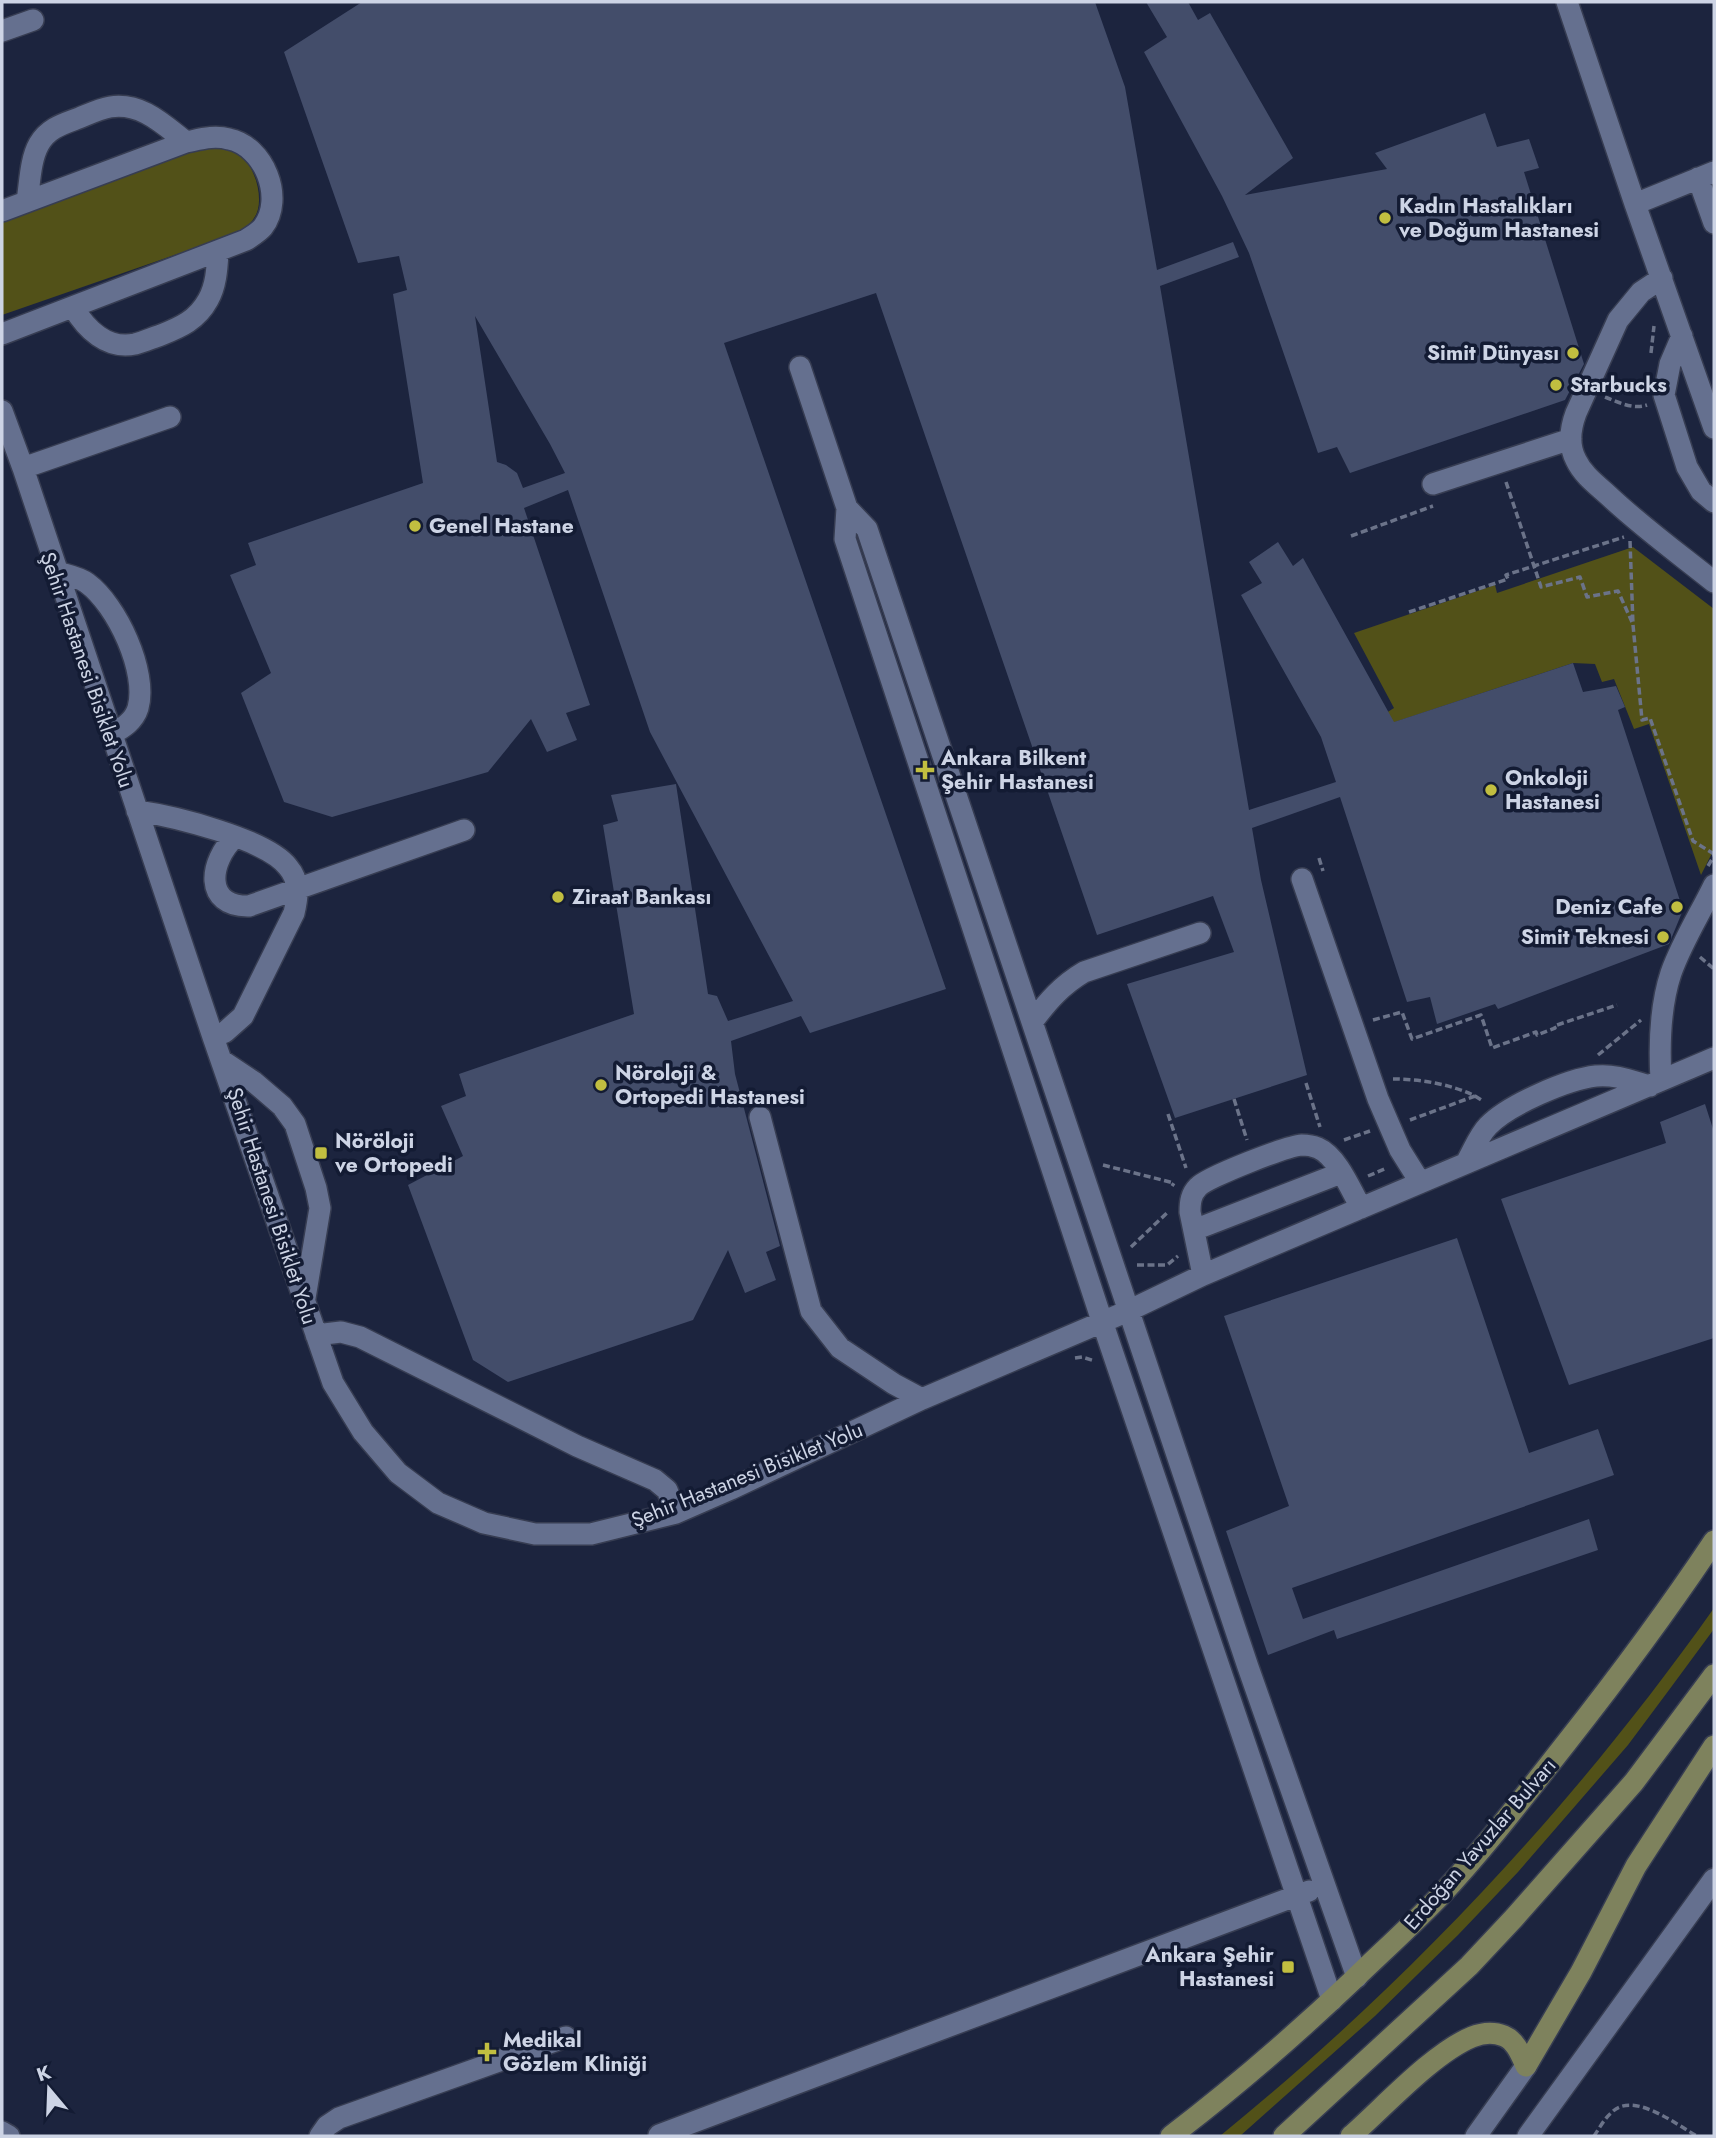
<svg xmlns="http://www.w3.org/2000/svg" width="1716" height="2138" font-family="Jost,sans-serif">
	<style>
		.green { fill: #525118 }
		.building { fill: #434d6a; fill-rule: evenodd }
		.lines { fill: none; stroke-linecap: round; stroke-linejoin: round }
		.minor-casing { stroke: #373d52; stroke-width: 24 }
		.major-casing { stroke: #373d52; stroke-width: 24 }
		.path { stroke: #6b7389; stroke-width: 3.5; stroke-dasharray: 7 3.5; stroke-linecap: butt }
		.minor { stroke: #65708f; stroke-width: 21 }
		.major { stroke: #7e825d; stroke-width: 21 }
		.poi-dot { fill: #c1be40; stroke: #131b33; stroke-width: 2.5 }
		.labels { text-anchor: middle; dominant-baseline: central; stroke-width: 7; stroke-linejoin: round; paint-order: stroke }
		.poi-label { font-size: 21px; font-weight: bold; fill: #cdd4e5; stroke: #131b33; text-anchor: start }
		.street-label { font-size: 21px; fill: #cdd4e5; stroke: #131b33 }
	</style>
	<rect width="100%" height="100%" fill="#1c243e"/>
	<!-- green -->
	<path class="green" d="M213 142C219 144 228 146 234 149 253 159 267 200 254 218 251 224 243 229 238 233L2 315V217Z
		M1633 547 1714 609V849L1701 875 1649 724 1634 729 1614 679 1602 682 1595 664 1573 663 1392 723 1386 713 1394 708 1354 633 1495 585 1497 593Z
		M1714 1608V1629L1669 1690 1628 1745 1518 1872 1458 1935 1375 2016 1240 2136H1220C1408 1983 1574 1806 1714 1608Z"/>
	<!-- building -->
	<path class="building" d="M362 2H1095L1125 87 1157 270 1233 242 1239 257 1160 286 1249 810 1336 782 1321 737 1241 595 1262 583 1249 562 1278 542 1293 566 1303 558 1394 722 1573 663 1583 692 1616 686 1625 707 1618 710 1683 910 1669 944 1498 1009 1495 1004 1437 1024 1430 997 1407 1002 1340 797 1252 828 1261 880 1307 1075 1175 1118 1127 984 1234 952 1213 896 1097 935 876 293 724 343 946 989 810 1033 801 1016 731 1041 735 1074 780 1246 766 1252 776 1280 745 1293 728 1250 693 1320 508 1382 473 1360 408 1185 463 1156 441 1106 466 1096 459 1074 634 1014 603 825 618 821 611 795 676 784 708 994 717 996 728 1021 793 1001 650 732 568 490 524 508 590 705 566 713 577 740 547 752 531 719 488 772 332 817 284 802 241 693 271 673 230 575 256 565 248 543 423 483 393 294 407 290 399 256 358 263 284 52ZM475 316 550 444 565 473 523 488 517 473 506 465 497 462Z
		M1146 2H1188L1198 20 1210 13 1293 158 1245 195 1387 169 1375 153 1485 113 1497 147 1529 139 1539 168 1524 172 1584 364 1565 400 1350 473 1337 447 1318 453 1249 253 1222 196 1144 52 1167 37Z
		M1705 1104 1714 1132V1338L1569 1385 1501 1199 1666 1143 1660 1122Z
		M1457 1238 1529 1453 1598 1429 1614 1475 1292 1588 1303 1619 1589 1519 1598 1550 1337 1639 1334 1630 1268 1655 1226 1531 1289 1506 1224 1316Z"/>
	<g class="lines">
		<!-- minor casing -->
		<g class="minor-casing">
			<path id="minor" d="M1567 2 1635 204 1714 428
				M2 31 33 20
				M1698 178 1714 223
				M27 201C30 183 30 160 39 144 48 128 63 124 79 118 89 114 99 109 110 107 141 102 163 124 186 142
				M1635 204 1714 172
				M2 211 186 142C201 139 214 135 229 139 264 146 285 198 263 227 259 232 252 236 246 240L2 334
				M1662 278 1641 292 1618 320 1576 413C1570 429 1568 445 1576 460 1583 475 1597 485 1609 496 1642 527 1679 554 1714 582
				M73 307C86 329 107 350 135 344 143 342 152 338 161 335 181 327 197 320 208 300 216 286 217 269 218 253
				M1682 336 1670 364 1664 395 1687 467 1701 491 1714 502
				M800 367 847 508 845 539 1102 1321 1332 2000
				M2 411 23 468 213 1037 333 1383 363 1432 398 1473 438 1503 484 1523 535 1534H591L676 1513 731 1489 922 1399 1128 1311 1203 1275 1714 1058
				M23 468 170 417
				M1433 484 1571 439
				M847 508 867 529 1248 1667 1357 1977
				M57 572C67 575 79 577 87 583 117 605 148 672 138 708 134 721 123 728 112 734
				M137 811C173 816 267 839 288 867 300 881 298 896 294 913L243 1016 225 1032 213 1037
				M235 837C209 861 203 907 249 906L464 830
				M1302 879 1378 1099 1400 1150 1420 1182
				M1033 1021C1048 1001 1062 985 1084 972L1200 933
				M221 1060 254 1082 282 1106 295 1124 316 1188 320 1208 305 1298
				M1661 1080C1659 1045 1660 1006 1671 973 1682 942 1700 914 1714 885
				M760 1117 811 1311 840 1348 894 1384 922 1399
				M1466 1163C1473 1151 1479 1135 1488 1126 1508 1105 1568 1079 1596 1076 1615 1074 1632 1081 1650 1086
				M1194 1230 1341 1173
				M1203 1275 1190 1212C1190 1202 1191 1194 1198 1187 1207 1177 1287 1146 1302 1145 1307 1145 1313 1146 1318 1148 1337 1156 1351 1190 1361 1208
				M316 1335 341 1332 360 1337 577 1446 655 1480 667 1490 676 1513
				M2 2132 9 2136
				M659 2135 1309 1891
				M320 2136 327 2126 339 2118 566 2037
				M1476 2136 1526 2066
				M1528 2136 1714 1879"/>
		</g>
		<!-- major casing -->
		<g class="major-casing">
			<path id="major" d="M1526 2066 1581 1972 1636 1866 1714 1746
				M1171 2136C1234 2088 1294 2036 1352 1981 1381 1953 1411 1926 1439 1897 1485 1848 1526 1794 1567 1742 1619 1676 1668 1610 1714 1541
				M1284 2136 1469 1966 1514 1918 1634 1782 1714 1675
				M1351 2136C1384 2107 1433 2053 1472 2037 1482 2033 1494 2032 1504 2036 1516 2041 1521 2055 1526 2066"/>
		</g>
		<!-- path -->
		<path class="path" d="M1651 353 1654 326
			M1605 397C1618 402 1633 410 1647 405
			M1506 482 1541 587 1580 577 1587 597 1618 591 1632 622
			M1351 536 1433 506
			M1630 541 1633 625 1642 720 1650 718 1693 841 1714 854
			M1409 612 1508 579 1506 575 1624 537
			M1319 858 1323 871
			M1708 866 1714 856
			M1700 957 1714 969
			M1373 1020 1402 1012 1412 1039 1481 1015 1492 1048 1536 1032 1537 1035 1555 1028 1554 1026 1617 1005
			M1598 1055 1641 1020
			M1393 1079C1419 1079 1451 1084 1475 1096L1410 1120
			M1306 1083 1320 1127
			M1475 1096 1483 1101
			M1234 1099 1247 1140
			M1168 1114 1186 1168
			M1344 1140 1370 1131
			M1103 1165 1174 1183 1172 1186
			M1368 1176 1387 1168
			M1131 1247 1168 1212
			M1137 1265H1167L1178 1256
			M1075 1358 1082 1357 1095 1361
			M1594 2136C1599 2129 1604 2119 1611 2113 1633 2090 1675 2124 1697 2136"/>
		<!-- minor -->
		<use href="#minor" class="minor"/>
		<!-- major -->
		<use href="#major" class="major"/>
	</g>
	<!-- markers -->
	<g class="poi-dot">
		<circle cx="1385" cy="218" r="7"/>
		<circle cx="1573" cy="353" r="7"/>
		<circle cx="1556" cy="385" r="7"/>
		<circle cx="415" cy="526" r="7"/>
		<path d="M921.5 759.5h7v7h7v7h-7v7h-7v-7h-7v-7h7z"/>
		<circle cx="1491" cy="790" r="7"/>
		<circle cx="558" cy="897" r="7"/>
		<circle cx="1677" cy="907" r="7"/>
		<circle cx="1663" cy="937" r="7"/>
		<circle cx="601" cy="1085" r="7"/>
		<rect x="314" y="1146" width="14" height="14" rx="3.5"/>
		<rect x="1281" y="1960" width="14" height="14" rx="3.5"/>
		<path d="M483.5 2041.5h7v7h7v7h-7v7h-7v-7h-7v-7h7z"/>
	</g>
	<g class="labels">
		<!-- poi labels -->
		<g class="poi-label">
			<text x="1399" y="206">Kadın Hastalıkları<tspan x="1399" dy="24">ve Doğum Hastanesi</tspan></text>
			<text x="1559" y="353" text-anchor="end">Simit Dünyası</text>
			<text x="1570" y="385">Starbucks</text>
			<text x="429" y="526">Genel Hastane</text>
			<text x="941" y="758">Ankara Bilkent<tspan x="941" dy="24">Şehir Hastanesi</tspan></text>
			<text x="1505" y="778">Onkoloji<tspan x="1505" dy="24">Hastanesi</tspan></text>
			<text x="572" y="897">Ziraat Bankası</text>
			<text x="1663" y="907" text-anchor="end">Deniz Cafe</text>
			<text x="1649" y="937" text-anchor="end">Simit Teknesi</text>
			<text x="615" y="1073">Nöroloji &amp;<tspan x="615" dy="24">Ortopedi Hastanesi</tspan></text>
			<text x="335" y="1141">Nöröloji<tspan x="335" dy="24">ve Ortopedi</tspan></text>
			<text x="1274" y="1955" text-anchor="end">Ankara Şehir<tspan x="1274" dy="24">Hastanesi</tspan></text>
			<text x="503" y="2040">Medikal<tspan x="503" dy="24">Gözlem Kliniği</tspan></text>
		</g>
		<!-- street labels -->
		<g class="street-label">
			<text transform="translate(87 670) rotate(71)">Şehir Hastanesi Bisiklet Yolu</text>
			<text transform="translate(272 1206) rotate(72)">Şehir Hastanesi Bisiklet Yolu</text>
			<text transform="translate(747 1475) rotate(-22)">Şehir Hastanesi Bisiklet Yolu</text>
			<text transform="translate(1480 1844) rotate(-49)">Erdoğan Yavuzlar Bulvarı</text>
		</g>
	</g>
	<!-- border -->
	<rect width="1716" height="2138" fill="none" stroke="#cdd4e5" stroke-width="7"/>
	<!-- north arrow -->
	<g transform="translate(49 2089) rotate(341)" stroke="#131b33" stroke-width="5" paint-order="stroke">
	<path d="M0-5L12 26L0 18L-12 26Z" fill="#cdd4e5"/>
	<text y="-10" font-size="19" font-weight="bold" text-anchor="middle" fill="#cdd4e5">K</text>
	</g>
</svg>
